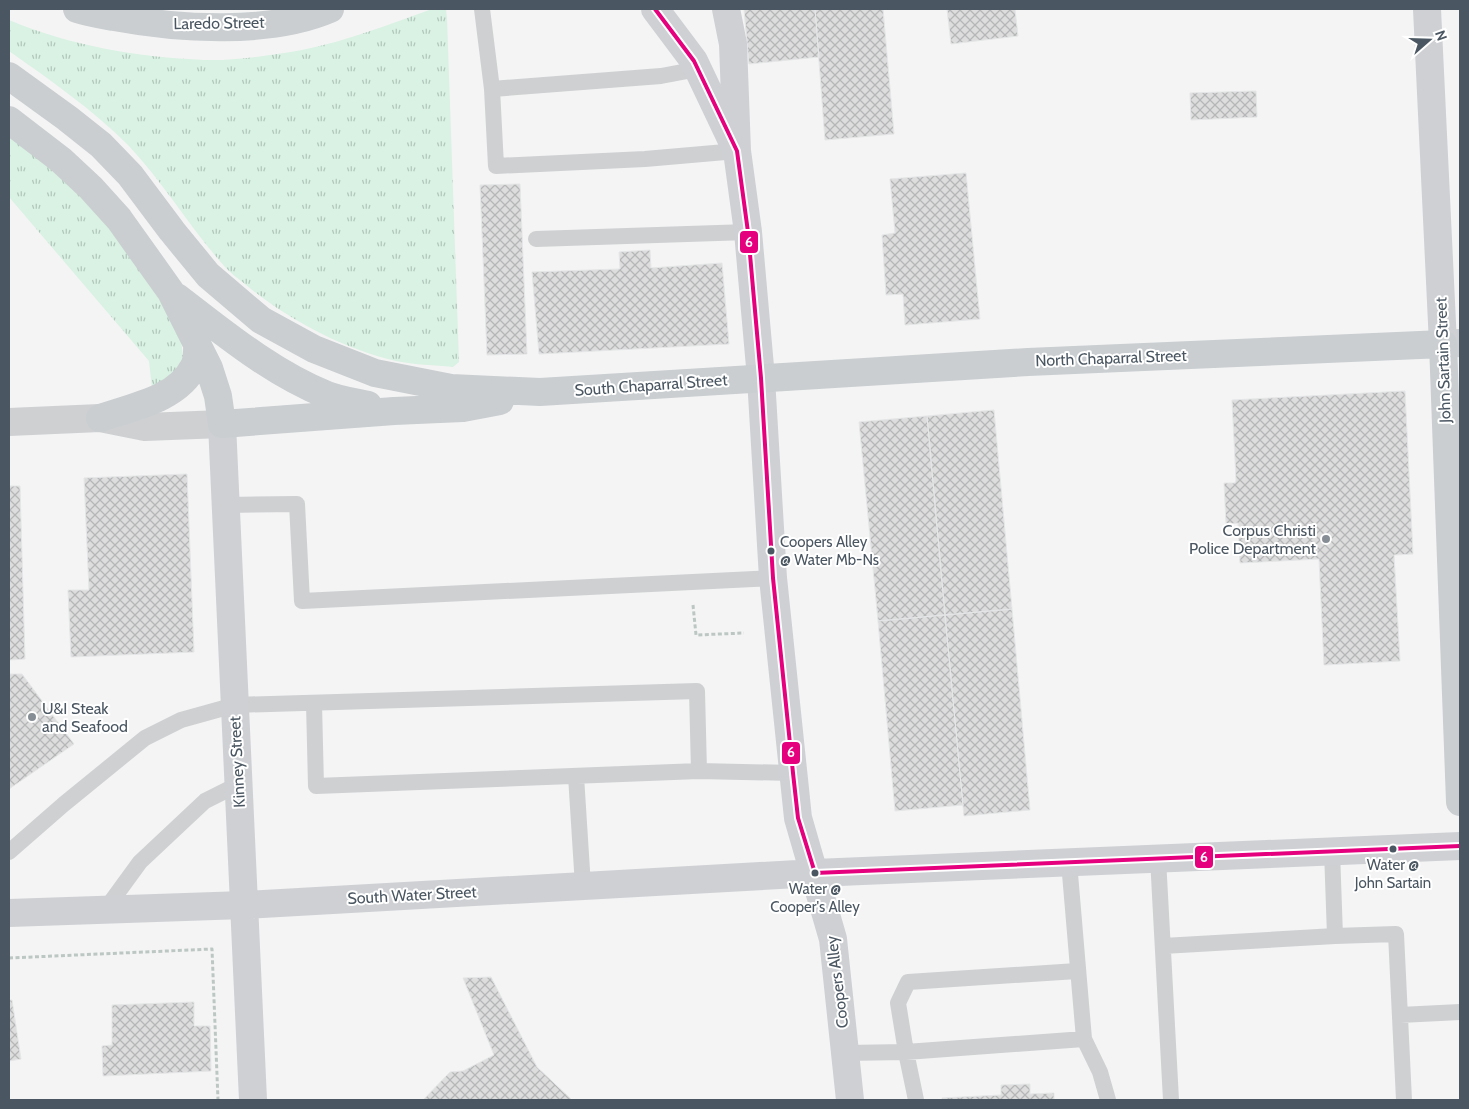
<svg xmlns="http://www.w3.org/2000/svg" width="1469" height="1109" font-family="Cabin,sans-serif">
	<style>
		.grass { fill: url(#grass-tufts) }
		.building { fill: url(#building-cross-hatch); stroke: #e5e6e7 }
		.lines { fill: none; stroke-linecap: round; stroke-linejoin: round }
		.path { stroke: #bcc7c4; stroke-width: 3; stroke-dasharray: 4 2.5; stroke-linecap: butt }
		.lane { stroke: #ced0d2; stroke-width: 16 }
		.street { stroke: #ced0d2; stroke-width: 28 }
		.secondary { stroke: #ced0d4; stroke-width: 28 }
		.primary { stroke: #caced1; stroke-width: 28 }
		.bus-1-casing { stroke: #fff; stroke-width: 8 }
		.bus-1 { stroke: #e5007d; stroke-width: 4 }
		.poi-dot { fill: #868d94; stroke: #fff; stroke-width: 2 }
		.bus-dot { fill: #4a5661; stroke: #fff; stroke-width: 2 }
		.labels { text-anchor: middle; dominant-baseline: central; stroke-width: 4; stroke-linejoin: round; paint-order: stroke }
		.bus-label { font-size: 15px; fill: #4a5661; stroke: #fff }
		.street-label { font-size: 16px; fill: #4a5661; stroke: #fff }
		.poi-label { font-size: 16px; fill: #4a5661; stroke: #fff; text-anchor: end }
		.line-badge { stroke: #fff; stroke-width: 2 }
		.badge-label { font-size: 14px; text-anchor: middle; font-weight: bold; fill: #fff }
	</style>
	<defs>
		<pattern id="grass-tufts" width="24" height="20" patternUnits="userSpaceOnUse" patternTransform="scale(1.25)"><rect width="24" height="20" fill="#d9f2e3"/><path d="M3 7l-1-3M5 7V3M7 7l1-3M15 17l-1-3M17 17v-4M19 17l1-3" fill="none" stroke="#b2c7bb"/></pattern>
		<pattern id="building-cross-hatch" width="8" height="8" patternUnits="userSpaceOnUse" patternTransform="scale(1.25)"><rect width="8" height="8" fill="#ddddde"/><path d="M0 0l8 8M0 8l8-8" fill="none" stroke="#b5b6b7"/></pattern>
	</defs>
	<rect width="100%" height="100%" fill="#f4f4f4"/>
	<!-- grass -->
	<path class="grass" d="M432 9H446L447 18 459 362 453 367C434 365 415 365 396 361 345 350 285 318 245 284 238 279 231 273 225 267 190 228 164 183 128 145 92 109 50 80 9 51V20C70 46 139 57 204 60 234 61 273 55 302 50 347 41 390 24 432 9Z
		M9 133 30 149 106 218 180 331 183 356 176 371 152 388 149 361 9 197Z"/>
	<!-- building -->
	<path class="building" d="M744 9H815L819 57 749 64Z
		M815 9H883L894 134 825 140Z
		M947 9H1015L1018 36 951 44Z
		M1256 91 1257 117 1191 120 1190 93Z
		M966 173 980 319 905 325 903 294 886 295 882 235 895 233 890 179Z
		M520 184 527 354 487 355 480 185Z
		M650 250 651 268 722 263 729 344 539 354 532 272 620 269 619 252Z
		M1405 391 1413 554 1394 555 1400 661 1324 665 1319 559 1240 563 1238 523 1226 524 1224 483H1235L1236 480 1232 400Z
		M994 410 1012 609 945 615 927 416Z
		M927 416 945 615 878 621 859 422Z
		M187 474 194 652 71 657 68 590H89L84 478Z
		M9 486H20L25 659 9 660Z
		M1012 609 1030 810 964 816 945 615Z
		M945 615 963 805 895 811 878 621Z
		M9 674H22L74 744 9 789Z
		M491 977 537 1067 572 1100H423L450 1072 463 1071 494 1055 463 978Z
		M9 1000H12L21 1059 9 1061Z
		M194 1002V1026H210L211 1071 103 1076 102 1046 112 1045V1005Z
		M1030 1084V1094L1054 1093V1100H942V1098L1001 1095V1085Z"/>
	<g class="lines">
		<!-- path -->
		<path class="path" d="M693 605 696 635 744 633
			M9 958 212 949 218 1100"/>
		<!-- lane -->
		<path class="lane" d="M482 9 492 89 496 166 645 159 737 151
			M492 89 661 76 698 69
			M536 239 748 232
			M226 505 297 504 302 601 773 578
			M314 703 316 786 699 771 793 773
			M576 776 583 886
			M1332 851 1335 936
			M9 852 64 804 145 738 181 720 235 705 697 691 699 771
			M1158 858 1171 1100
			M1069 862 1084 1039 1100 1072 1108 1100
			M105 910 140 862 205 801 239 784
			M1163 946 1335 936 1396 934 1404 1100
			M1400 1015 1460 1012
			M845 1053 906 1052 1084 1039
			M916 1100 906 1052 898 1003 908 982 1077 971"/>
		<!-- street -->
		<path class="street" d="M9 422 100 418 145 427 222 424"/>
		<!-- secondary -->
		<path class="secondary" d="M655 9 694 61 732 141
			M726 9 733 44 737 151 748 232 761 378 773 578 798 818 833 939 850 1100
			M1427 9 1443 344 1460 343
			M222 424 253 1100
			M9 913 244 905 815 873 1460 846"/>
		<!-- primary -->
		<path class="primary" d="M77 9C89 13 102 15 114 17 178 29 270 35 330 9
			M9 76 67 118 101 145 130 175 172 231 208 275 261 320 314 349 375 373 451 388 540 392 1028 362 1443 344 1460 802
			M9 120 61 160 91 188 119 219 171 292 209 368 218 396 222 424 394 411 463 408 500 401
			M177 297C224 333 272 373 327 395 340 400 355 402 368 405
			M100 418C133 407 178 399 194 366 198 359 197 349 197 342"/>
		<!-- bus-1 casing -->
		<g class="bus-1-casing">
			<path id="bus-1" d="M655 9 694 61 737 151 748 232 761 378 773 578 793 773 798 818 815 873 1460 846"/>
		</g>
		<!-- bus-1 -->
		<use href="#bus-1" class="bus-1"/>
	</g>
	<!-- markers -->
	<g class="poi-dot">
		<circle cx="1326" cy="539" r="5"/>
		<circle cx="32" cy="717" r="5"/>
	</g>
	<g class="bus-dot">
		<circle cx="771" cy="551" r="4.5"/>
		<circle cx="1393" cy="849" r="4.5"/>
		<circle cx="815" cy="873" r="4.5"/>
	</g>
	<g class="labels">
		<!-- bus labels -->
		<g class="bus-label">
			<text x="780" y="542" text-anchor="start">Coopers Alley<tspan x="780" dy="18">@ Water Mb-Ns</tspan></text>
			<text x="1393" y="865">Water @<tspan x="1393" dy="18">John Sartain</tspan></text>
			<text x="815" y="889">Water @<tspan x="815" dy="18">Cooper's Alley</tspan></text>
		</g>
		<!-- street labels -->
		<g class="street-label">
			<text transform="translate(219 23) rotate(-1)">Laredo Street</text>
			<text transform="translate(1111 358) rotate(-2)">North Chaparral Street</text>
			<text transform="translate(1443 360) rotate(-92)">John Sartain Street</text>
			<text transform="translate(651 385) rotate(-4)">South Chaparral Street</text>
			<text transform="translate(237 762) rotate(-93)">Kinney Street</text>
			<text transform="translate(412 895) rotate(-3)">South Water Street</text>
			<text transform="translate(837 982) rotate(-97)">Coopers Alley</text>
		</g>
		<!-- poi labels -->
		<g class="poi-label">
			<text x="1316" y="530">Corpus Christi<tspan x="1316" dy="18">Police Department</tspan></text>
			<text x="42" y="708" text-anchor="start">U&amp;I Steak<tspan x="42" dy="18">and Seafood</tspan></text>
		</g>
	</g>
	<g class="line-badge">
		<rect x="739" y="230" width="20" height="24" rx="5" fill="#e5007d"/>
		<rect x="781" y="741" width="20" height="24" rx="5" fill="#e5007d"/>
		<rect x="1194" y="845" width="20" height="24" rx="5" fill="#e5007d"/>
	</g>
	<g class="badge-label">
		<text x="749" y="247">6</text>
		<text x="791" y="757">6</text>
		<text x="1204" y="862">6</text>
	</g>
	<!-- border -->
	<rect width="1469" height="1109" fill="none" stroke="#4a5661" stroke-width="20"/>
	<!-- north arrow -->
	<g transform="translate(1429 40) rotate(70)" stroke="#ffffff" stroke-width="4" paint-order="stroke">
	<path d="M0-4L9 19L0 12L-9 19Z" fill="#4a5661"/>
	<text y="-8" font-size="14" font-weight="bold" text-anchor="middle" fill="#4a5661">N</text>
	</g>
</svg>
